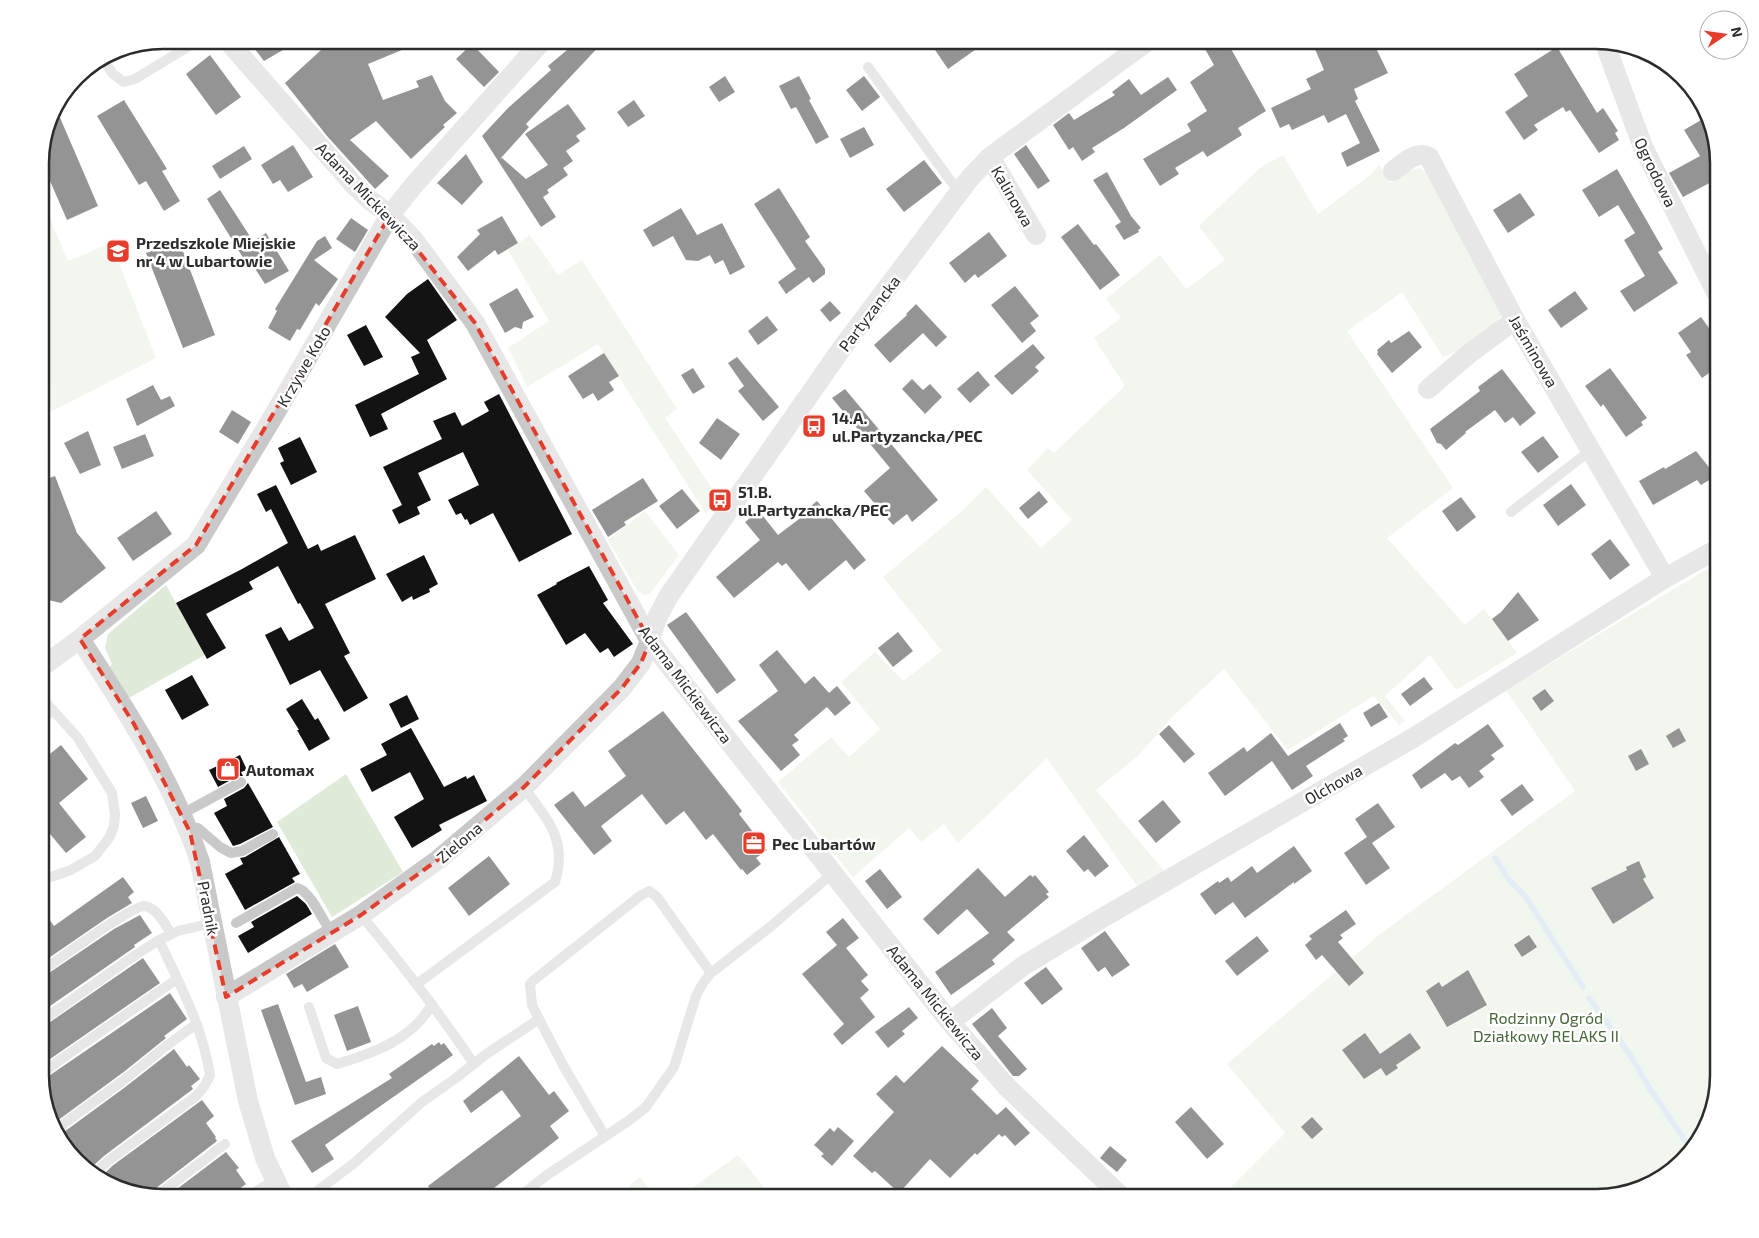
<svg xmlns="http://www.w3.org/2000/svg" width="1759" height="1238" font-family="'Exo 2',sans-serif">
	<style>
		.green { fill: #dfead9 }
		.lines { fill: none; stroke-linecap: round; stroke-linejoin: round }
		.stream { stroke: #c4d5eb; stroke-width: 5.5 }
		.building { fill: #131313 }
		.lane { stroke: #c9c9c9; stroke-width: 10 }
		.street { stroke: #c9c9c9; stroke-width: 20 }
		.marked { fill: none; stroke: #e83b29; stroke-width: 4; stroke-dasharray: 10 6; stroke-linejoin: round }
		.labels { text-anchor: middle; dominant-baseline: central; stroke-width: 5; stroke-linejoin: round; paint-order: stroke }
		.street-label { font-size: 16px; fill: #2c2c2c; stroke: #fff }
		.poi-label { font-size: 16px; font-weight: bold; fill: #2c2c2c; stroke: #fff; text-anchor: start }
		.park-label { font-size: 16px; fill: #476839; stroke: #fff }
		.rim { fill: none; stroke: #2c2c2c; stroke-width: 2.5 }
	</style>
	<rect width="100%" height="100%" fill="#fff"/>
	<!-- green -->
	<path class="green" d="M1283 155 1318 214 1370 175 1379 165 1390 183 1405 172 1420 168 1433 178 1502 315C1486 333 1466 349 1443 357L1402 292 1347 331 1453 488 1387 538 1465 625 1484 609 1517 653 1456 690 1430 655 1385 696 1405 721 1399 725 1374 696 1288 750 1224 669 1171 718 1138 756 1096 790 1164 871 1137 886 1047 758 958 843 944 824 921 842 909 828 853 877 778 782 831 737 849 757 880 729 841 682 875 652 903 681 942 651 883 577 963 510 986 487 1041 548 1072 520 1027 470 1048 448 1054 453 1125 386 1094 338 1121 318 1106 299 1160 255 1186 289 1225 260 1199 226 1261 167Z
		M40 195 68 261 111 243 156 358 46 414 40 401Z
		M530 235 558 275 582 260 677 409 665 418 717 496 706 514 598 344 527 387 508 348 549 321 508 250Z
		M645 511 679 555 650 594 643 595 637 590 608 540Z
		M1719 562V1075L1713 1114 1694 1150 1651 1185 1596 1198H1220L1285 1133 1227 1064 1379 935 1575 791 1506 690Z
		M166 585 205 655 129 698 109 668 112 664 105 648 108 634Z
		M346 774 403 872 332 917 277 822Z
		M738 1155 773 1198H679Z
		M640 1177 657 1198H615Z"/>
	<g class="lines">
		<!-- stream -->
		<path class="stream" d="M1495 858 1509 880 1525 896 1583 987
			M1589 998 1629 1053 1650 1089 1692 1151"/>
	</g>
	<!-- building -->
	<path class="building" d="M248 40H300L264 61Z
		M332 40H348L350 45 363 40H426L368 64 383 100 419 87 416 81 432 75 445 101 457 113 443 125 445 127 411 159 376 121 350 140 389 176 375 189 327 136 285 83Z
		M579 40H605L526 124 529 127 500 159 502 158 526 179 548 165 525 134 568 104 586 129 576 136 580 141 566 151 573 161 563 168 568 175 547 190 549 193 543 197 556 217 541 227 482 136 508 108 551 70 548 66Z
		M943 40H989L948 69 933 47Z
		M1200 40H1226L1266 111 1238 128 1242 135 1207 157 1203 151 1175 168 1179 174 1160 186 1143 159 1191 131 1187 124 1207 111 1190 82 1214 65Z
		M1311 40H1372L1388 73 1354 89 1358 99 1355 101 1380 151 1347 167 1341 153 1360 143 1346 114 1328 123 1324 115 1292 130 1289 124 1280 128 1271 108 1311 89 1306 79 1324 70Z
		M472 44 499 72 484 87 456 59Z
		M1557 47 1597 113 1603 108 1618 131 1615 133 1619 140 1599 153 1570 110 1566 112 1563 107 1534 125 1538 130 1524 140 1505 112 1528 96 1514 74Z
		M210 55 241 97 216 115 186 74Z
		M725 76 735 92 719 102 709 87Z
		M799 76 811 99 809 100 829 137 816 144 796 107 791 109 779 86Z
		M864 76 880 97 862 111 846 90Z
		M1168 77 1177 90 1124 128 1092 148 1095 152 1082 161 1073 147 1069 150 1053 125 1069 113 1074 120 1115 95 1112 92 1129 79 1141 95Z
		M124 100 167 169 162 171 180 201 164 211 146 181 139 185 97 116Z
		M634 100 645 116 628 127 617 112Z
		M55 106 98 206 67 220 40 158 53 109Z
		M1708 116 1719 163V178L1683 197 1669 173 1700 156 1684 130Z
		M864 127 874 145 850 158 840 139Z
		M293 145 313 177 288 192 280 180 273 184 261 165Z
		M1026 145 1050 181 1038 189 1014 154Z
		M244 146 252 159 220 179 212 166Z
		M466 154 483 182 462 205 437 183Z
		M924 160 942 183 904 212 886 189Z
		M1617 169 1663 249 1658 252 1678 283 1634 312 1620 291 1645 276 1624 240 1635 233 1618 205 1599 217 1582 190Z
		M1107 172 1131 216 1141 228 1138 230 1139 232 1124 240 1115 226 1121 222 1093 180Z
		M779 188 810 237 805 241 825 269V274L813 283 809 277 786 294 778 282 796 269 754 204Z
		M220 190 253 241 266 233 289 271 265 284 254 267 250 269 207 199Z
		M1520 193 1535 215 1508 233 1493 210Z
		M681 208 697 235 722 223 745 267 730 275 723 260 715 264 710 255 698 261 686 260 673 236 653 247 643 230Z
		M502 216 518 243 498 255 495 250 468 271 457 257 480 234 477 230Z
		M351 218 368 230 355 252 336 239Z
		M1078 224 1094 245 1096 244 1120 275 1100 290 1061 237Z
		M989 232 1007 256 978 278 975 274 965 283 949 263Z
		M325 236 332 248 314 260 338 279 319 306 316 303 300 330 297 329 290 341 268 328 277 311 275 309 317 241Z
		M179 241 215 335 183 348 146 253Z
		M428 279 457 320 427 340 447 379 381 414 388 429 370 437 355 405 419 374 411 357 420 353 385 317 407 294Z
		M1015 286 1039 316 1030 323 1036 331 1022 343 991 305Z
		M517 288 534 317 523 322 522 329 515 327 505 333 489 304Z
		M1575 291 1588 309 1561 328 1548 310Z
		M830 301 841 313 830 322 820 310Z
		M916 304 947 337 936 347 923 333 890 363 874 345 907 315 906 314Z
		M767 316 778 330 758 345 748 331Z
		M1701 317 1714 335 1711 337 1719 348V366L1702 378 1686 355 1691 352 1678 333Z
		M366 325 383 357 364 366 347 335Z
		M1409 331 1422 347 1392 373 1377 354 1378 352 1377 350 1389 340 1391 343Z
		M1033 344 1045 358 1035 367 1039 371 1012 395 994 376Z
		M604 353 619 376 609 382 614 390 598 401 593 393 583 399 568 376Z
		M737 357 779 407 763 421 738 391 744 386 728 363Z
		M693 368 705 387 693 394 681 375Z
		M1610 368 1647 418 1641 422 1643 425 1626 437 1603 404 1601 407 1585 386Z
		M1502 369 1536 413 1520 426 1513 417 1505 423 1495 410 1465 432 1466 433 1446 450 1441 444 1437 443 1430 429 1480 391 1478 387Z
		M978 371 990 385 970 403 957 389Z
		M912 379 923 390 930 384 942 397 925 414 902 389Z
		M153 385 161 400 170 396 175 406 137 426 126 399Z
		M845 389 938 500 912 522 907 514 893 525 864 491 890 468 832 398Z
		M499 394 572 534 519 562 493 513 470 525 467 519 465 520 461 513 456 515 448 500 479 485 463 452 418 473 431 500 417 507 420 514 399 524 392 510 402 505 383 467 442 439 433 421 455 412 462 426 489 411 484 402Z
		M232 410 251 422 238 444 219 432Z
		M717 418 740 434 721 460 699 443Z
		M88 431 101 465 80 474 64 443Z
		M145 434 154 456 122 469 113 447Z
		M1543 436 1559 457 1538 473 1521 452Z
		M300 437 317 472 291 485 280 463 284 461 278 448Z
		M1696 451 1716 476 1701 485 1697 480 1653 505 1639 481 1664 467 1665 469Z
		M55 476 77 533 106 568 61 603 48 600 40 577V481Z
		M643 478 658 501 624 522 626 525 608 537 592 510Z
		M1571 484 1586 505 1558 526 1543 505Z
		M276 485 308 549 318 544 321 551 355 535 376 579 325 604 350 653 344 656 368 698 344 712 320 670 290 685 265 635 281 627 289 641 314 628 300 603 298 604 278 566 249 582 253 589 206 614 226 648 207 659 176 603 242 569 288 543 271 509 266 512 257 494Z
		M682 489 700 511 677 529 659 506Z
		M1039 491 1048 502 1028 519 1019 508Z
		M1461 497 1476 517 1457 532 1442 511Z
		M817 501 866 560 854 570 846 560 809 591 786 563 782 566 778 562 734 598 716 577 760 540 745 522 759 511 778 535 803 516 801 514Z
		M156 511 172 534 133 561 117 538Z
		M1610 539 1630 565 1610 580 1591 554Z
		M424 555 438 584 429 589 430 592 413 600 412 596 402 602 386 574Z
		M589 566 608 600 603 603 633 644 614 657 608 648 600 653 585 633 566 645 537 595 557 584 556 583Z
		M1518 592 1539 620 1508 641 1492 619 1501 612Z
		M686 612 736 680 717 694 667 625Z
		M898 632 913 651 893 667 878 648Z
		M777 650 805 684 814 676 829 693 837 686 851 703 835 716 827 707 794 735 799 740 792 745 800 755 781 771 738 721 778 691 759 665Z
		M192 675 209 705 182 720 165 690Z
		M1424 677 1433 689 1410 706 1401 694Z
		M1545 689 1554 701 1541 711 1532 698Z
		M407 695 419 719 401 728 389 704Z
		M302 699 315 720 318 718 330 739 309 751 297 730H299L286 709Z
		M1379 703 1388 717 1371 727 1363 713Z
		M663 711 742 811 739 814 767 850 756 858 761 864 747 875 742 869 741 870 713 834 706 840 684 811 666 825 642 794 601 826 612 841 594 855 554 805 573 791 585 807 626 776 608 751Z
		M1340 723 1348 736 1343 739 1345 741 1306 766 1313 776 1292 790 1272 761 1225 796 1208 773 1244 747 1247 752 1271 733 1288 756Z
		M1488 724 1504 746 1491 755 1495 759 1479 771 1484 777 1469 788 1460 776 1452 781 1445 773 1421 789 1412 775 1455 743 1458 745Z
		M1169 725 1195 754 1184 763 1159 734Z
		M411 728 444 787 466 776 467 779 474 775 487 801 439 825 442 830 412 848 394 817 424 799 410 772 372 792 360 769 387 755 381 744Z
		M1679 728 1686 741 1673 748 1666 736Z
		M61 745 88 779 59 803 86 837 66 853 40 822V762Z
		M1641 749 1649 764 1636 771 1628 756Z
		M240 755 247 770 241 772 243 776H238L218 787 209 770Z
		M248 783 273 827 240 844 233 846 214 813 227 806 224 799 244 788Z
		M1522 784 1534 800 1512 816 1500 800Z
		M146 796 158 821 143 828 131 803Z
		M1163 800 1181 822 1156 843 1138 821Z
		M1378 803 1395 827 1372 843 1390 868 1366 885 1344 853 1367 837 1355 819Z
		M1084 835 1109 866 1095 877 1088 869 1084 872 1066 851Z
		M279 837 300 874 292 878 295 882 245 910 225 874 243 864 240 858 245 857Z
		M1294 846 1312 871 1294 884V882L1245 918 1233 902 1215 915 1200 894 1218 881 1219 883 1228 877 1231 882 1252 866 1257 873Z
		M489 856 510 884 469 916 448 888Z
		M1639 861 1646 877 1643 879 1654 898 1613 924 1591 888 1627 870 1626 867Z
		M978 868 1005 897 1030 875 1033 877 1035 875 1049 892 1046 894 1049 897 1007 932 1015 940 992 960 995 964 951 995 935 972 989 933 967 909 938 935 923 919Z
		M880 869 902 897 887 909 865 881Z
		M123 877 134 892 128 897 132 903 107 918 40 964V907L54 926Z
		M297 896 306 904 312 914 248 953 238 936 254 927 251 922Z
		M1346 910 1356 924 1340 935 1343 938 1338 942 1364 973 1349 986 1322 955 1316 960 1305 945 1312 939 1309 936Z
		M140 915 152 933 134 945 135 947 40 1013V979L114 929Z
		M843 918 859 938 846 948 868 975 861 981 869 990 860 998 875 1017 842 1045 833 1034 844 1024 802 974 837 945 826 932Z
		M1105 931 1130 965 1112 977 1105 967 1098 972 1081 948Z
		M1529 935 1537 947 1522 957 1514 945Z
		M1257 936 1269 951 1237 976 1225 961Z
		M335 944 349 967 307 992 302 984 294 988 286 974Z
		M143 958 160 983 40 1066V1029Z
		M1046 967 1063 989 1042 1005 1024 983Z
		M1468 970 1487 1005 1447 1027 1426 991 1439 982 1442 987Z
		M170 993 187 1019 164 1036 166 1038 125 1071 53 1124 40 1082Z
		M278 1004 306 1082 321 1077 326 1094 295 1105 261 1010Z
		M358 1006 371 1042 347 1051 334 1015Z
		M909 1007 918 1018 902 1031 905 1034 888 1048 875 1032Z
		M992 1008 1007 1028 998 1036 1027 1069 1019 1076H1013L1009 1071 972 1024Z
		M1365 1033 1380 1054 1410 1033 1421 1048 1396 1065 1398 1068 1386 1076 1381 1068 1364 1079 1342 1050Z
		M439 1042 441 1045 444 1043 453 1055 325 1145 334 1159 312 1173 291 1141 392 1078 389 1074 432 1044 434 1046Z
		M942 1046 979 1081 971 1089 997 1115 1006 1107 1030 1133 1015 1146 1005 1135 1002 1137 999 1134 977 1155 975 1153 950 1178 930 1159 899 1193 875 1171 872 1173 853 1156 894 1112 876 1094 896 1075 904 1083Z
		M174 1049 187 1067 189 1065 200 1079 191 1086 193 1089 104 1156 93 1166 90 1162 83 1167 57 1137 124 1088Z
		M519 1056 549 1095 554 1091 569 1111 550 1126 559 1138 481 1198H436L428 1186 521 1116 502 1090 471 1113 463 1101Z
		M202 1100 214 1116 206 1123 216 1137 215 1138 217 1141 151 1192 148 1196 123 1191 106 1182 102 1176 112 1166Z
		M1191 1107 1224 1144 1207 1159 1175 1122Z
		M1312 1117 1323 1129 1312 1139 1301 1127Z
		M838 1127 854 1141 832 1166 821 1156 824 1154 814 1145 830 1128 834 1132Z
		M1110 1146 1127 1160 1117 1172 1100 1158Z
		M226 1152 239 1168 236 1170 246 1184 227 1198H165Z"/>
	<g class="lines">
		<!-- lane -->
		<path class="lane" d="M102 58 113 74 124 82 135 79 199 40
			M868 67 950 180 961 191
			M1511 512 1591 450
			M40 721 53 710
			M182 814 241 782
			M188 827 198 828 220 847 231 853 242 851 273 834
			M40 877H51L71 870 95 856 109 838 114 826 115 814 112 793 78 738 40 696
			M361 915C401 963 439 1012 474 1064
			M236 923 297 888C310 890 324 922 331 933
			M40 972C57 961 132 905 145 906 157 908 166 925 171 934
			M417 984 555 882C568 839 547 820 524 787
			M309 1007 326 1058 337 1064C374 1053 413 1039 432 1004
			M40 1022 131 958 159 940 178 931 212 923
			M40 1075 67 1055 177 979
			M55 1131C79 1111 105 1095 129 1076 152 1058 173 1039 197 1024
			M605 1136 564 1067 539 1019 532 1005 530 984 534 980 640 896 649 891 657 897 711 973
			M93 1175 108 1161 195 1097 204 1087 210 1075C202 1025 180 985 159 940
			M155 1197 225 1144
			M248 1198 261 1188 275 1181
			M308 1198 353 1164 422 1102 456 1078 485 1055 539 1019
			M518 1198 547 1175 631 1119 646 1107 674 1067 696 996 703 983 711 973 770 927 833 873"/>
		<!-- street -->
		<path class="street" d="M227 40 354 185 371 201 390 215 414 240 475 323 650 641 950 1022 1006 1086 1123 1198
			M1604 41 1643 147 1719 298
			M990 157 1036 235
			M1393 171C1404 163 1416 150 1429 157L1515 320 1665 578
			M1428 389 1470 353 1515 320
			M80 639C126 710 173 781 200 862L248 1101 265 1158 284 1198
			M40 668 80 639 196 545 274 415 390 215 413 186 543 40
			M226 997 361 915 439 859 524 787 622 688 641 663 650 641 656 620 668 597 842 348 970 178 990 157 1149 40
			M950 1022 1023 966 1097 921 1413 738 1665 578 1719 548"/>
	</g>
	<!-- marked area -->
	<path d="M0 0H1759V1238H0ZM390 215 475 323 650 641 641 663 622 688 524 787 439 859 361 915 226 997 190 832 134 724 80 639 196 545Z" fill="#fff" fill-opacity=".55" fill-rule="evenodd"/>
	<path class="marked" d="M390 215 475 323 650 641 641 663 622 688 524 787 439 859 361 915 226 997 190 832 134 724 80 639 196 545Z"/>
	<!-- icons -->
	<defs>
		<g id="school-square" transform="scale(1.25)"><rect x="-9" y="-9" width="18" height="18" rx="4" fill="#e83b29" stroke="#fff"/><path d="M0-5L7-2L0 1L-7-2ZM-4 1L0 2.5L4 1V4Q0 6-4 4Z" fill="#fff"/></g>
		<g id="bus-square" transform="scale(1.25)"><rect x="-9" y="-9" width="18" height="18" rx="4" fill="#e83b29" stroke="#fff"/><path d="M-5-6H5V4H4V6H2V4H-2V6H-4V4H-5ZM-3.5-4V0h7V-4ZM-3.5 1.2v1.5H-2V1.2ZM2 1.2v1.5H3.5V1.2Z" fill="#fff"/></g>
		<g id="shop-square" transform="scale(1.25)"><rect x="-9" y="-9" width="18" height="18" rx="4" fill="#e83b29" stroke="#fff"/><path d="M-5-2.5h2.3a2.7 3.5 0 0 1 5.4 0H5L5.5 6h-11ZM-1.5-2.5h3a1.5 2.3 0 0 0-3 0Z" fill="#fff"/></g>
		<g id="office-square" transform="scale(1.25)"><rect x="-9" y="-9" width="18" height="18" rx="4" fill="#e83b29" stroke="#fff"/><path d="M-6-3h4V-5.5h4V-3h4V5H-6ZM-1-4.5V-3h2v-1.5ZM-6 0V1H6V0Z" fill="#fff"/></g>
	</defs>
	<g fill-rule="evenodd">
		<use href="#school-square" x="118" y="251"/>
		<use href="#bus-square" x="814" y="426"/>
		<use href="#bus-square" x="720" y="500"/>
		<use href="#shop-square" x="228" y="769"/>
		<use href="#office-square" x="754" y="843"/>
	</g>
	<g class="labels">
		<!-- street labels -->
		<g class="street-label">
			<text transform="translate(1656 172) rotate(64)">Ogrodowa</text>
			<text transform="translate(369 196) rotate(46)">Adama Mickiewicza</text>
			<text transform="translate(1013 196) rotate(60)">Kalinowa</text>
			<text transform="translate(869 313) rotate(-53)">Partyzancka</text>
			<text transform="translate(1534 351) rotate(60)">Jaśminowa</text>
			<text transform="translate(303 366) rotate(-60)">Krzywe Koło</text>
			<text transform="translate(686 684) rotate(53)">Adama Mickiewicza</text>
			<text transform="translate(1333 784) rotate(-30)">Olchowa</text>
			<text transform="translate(459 842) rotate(-40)">Zielona</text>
			<text transform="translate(209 908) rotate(79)">Pradnik</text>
			<text transform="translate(936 1002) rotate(51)">Adama Mickiewicza</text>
		</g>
		<!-- poi labels -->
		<g class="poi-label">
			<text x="136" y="242">Przedszkole Miejskie<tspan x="136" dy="18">nr 4 w Lubartowie</tspan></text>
			<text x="832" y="417">14.A.<tspan x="832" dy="18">ul.Partyzancka/PEC</tspan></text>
			<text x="738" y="491">51.B.<tspan x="738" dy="18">ul.Partyzancka/PEC</tspan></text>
			<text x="246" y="769">Automax</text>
			<text x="772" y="843">Pec Lubartów</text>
		</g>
		<!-- park labels -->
		<g class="park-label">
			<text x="1546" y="1017">Rodzinny Ogród<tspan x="1546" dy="18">Działkowy RELAKS II</tspan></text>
		</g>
	</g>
	<!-- crop -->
	<path d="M0 0H1759V1238H0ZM163 49H1596A114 114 0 0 1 1710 163V1075A114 114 0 0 1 1596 1189H163A114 114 0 0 1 49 1075V163A114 114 0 0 1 163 49Z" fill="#fff" fill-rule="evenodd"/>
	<path class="rim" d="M163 49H1596A114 114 0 0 1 1710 163V1075A114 114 0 0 1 1596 1189H163A114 114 0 0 1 49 1075V163A114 114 0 0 1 163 49Z"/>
	<!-- north arrow -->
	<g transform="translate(1724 35) rotate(77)"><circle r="24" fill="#ffffff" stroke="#ababab"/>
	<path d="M0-4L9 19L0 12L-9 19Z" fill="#e83b29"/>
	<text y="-8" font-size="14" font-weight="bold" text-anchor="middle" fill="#2c2c2c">N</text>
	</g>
</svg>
